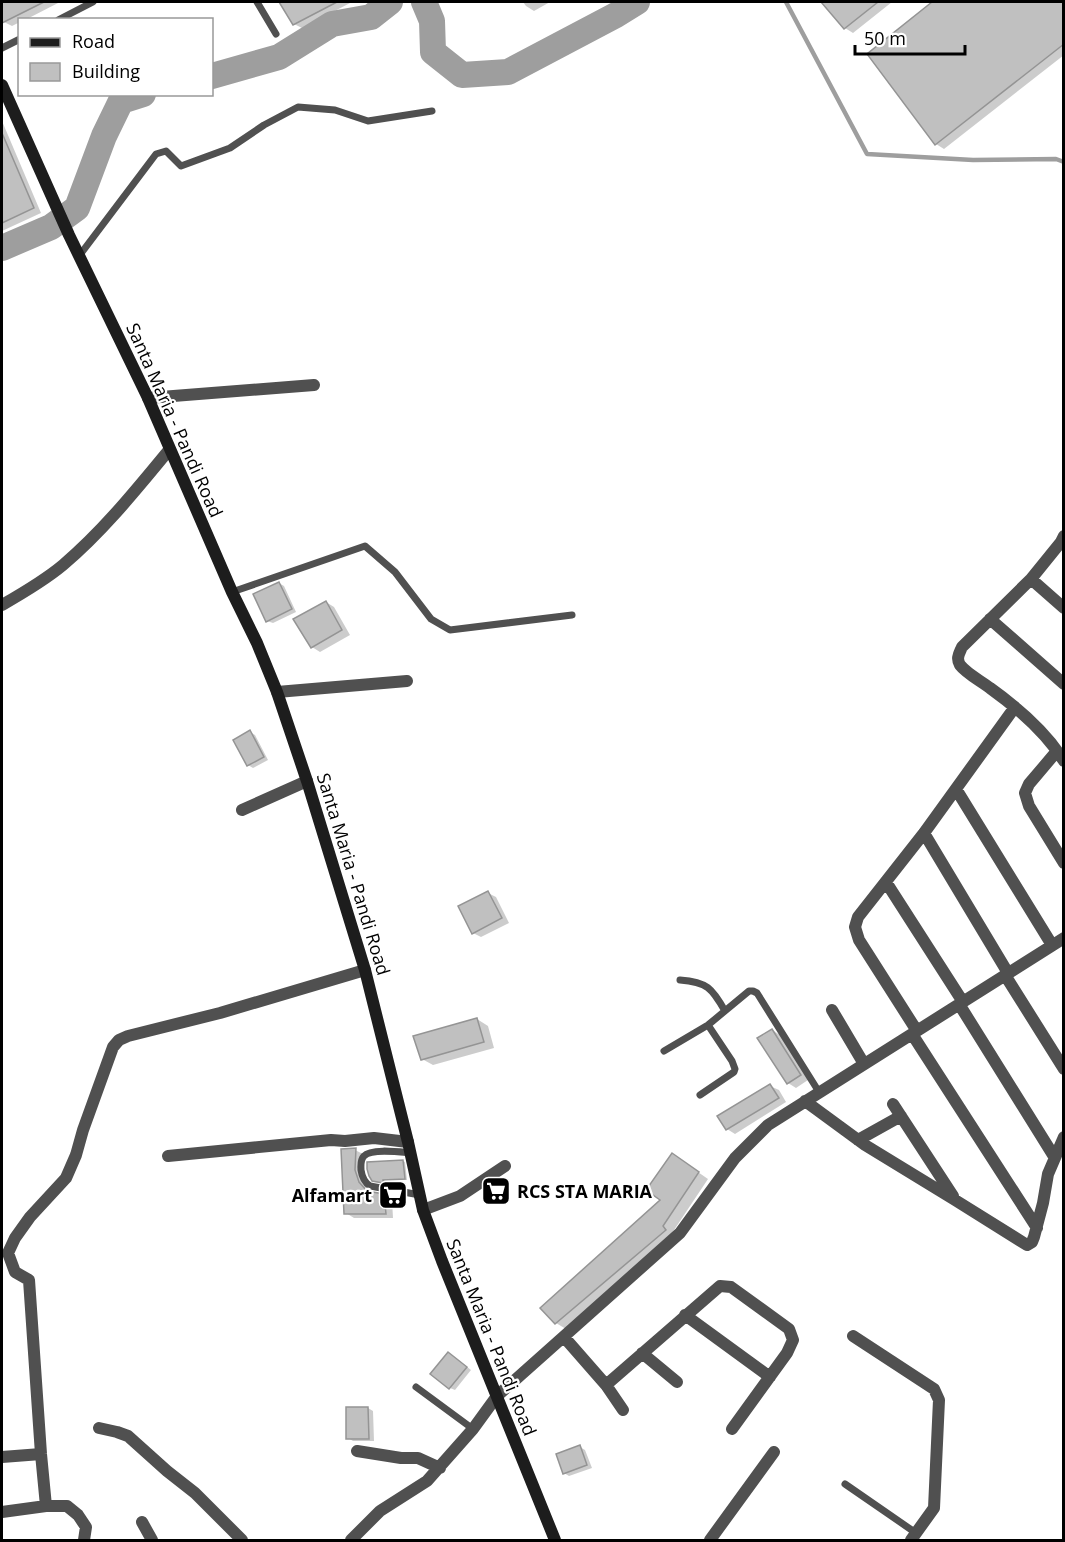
<svg xmlns="http://www.w3.org/2000/svg" width="1065" height="1542" font-family="'Open Sans',sans-serif">
	<style>
		.shadow { fill: #0003 }
		.lines { fill: none; stroke-linecap: round; stroke-linejoin: round }
		.stream { stroke: #9e9e9e; stroke-width: 4.5 }
		.river { stroke: #9e9e9e; stroke-width: 26 }
		.building { fill: #c0c0c0; stroke: #949494; stroke-width: 1.5 }
		.lane { stroke: #505050; stroke-width: 7 }
		.street { stroke: #505050; stroke-width: 12 }
		.secondary { stroke: #1d1d1d; stroke-width: 12 }
		.labels { text-anchor: middle; dominant-baseline: central; stroke-width: 4.5; stroke-linejoin: round; paint-order: stroke }
		.street-label { font-size: 18px; fill: #000; stroke: #fff }
		.poi-label { font-size: 18px; font-weight: bold; fill: #000; stroke: #fff; text-anchor: start }
	</style>
	<rect width="100%" height="100%" fill="#fff"/>
	<!-- shadow -->
	<path class="shadow" d="M2 2H60L25 20H20V22L12 26 4 22 2 17Z
		M281 2H352L302 28 294 24Z
		M523 2H550L534 11 526 6Z
		M823 2H892L853 33 845 28Z
		M934 2H1064V55L944 149 936 144 869 54Z
		M2 121 41 213 2 231Z
		M279 583 284 586 296 612 273 623 267 621Z
		M326 602 334 607 350 635 320 652 312 647Z
		M250 732 255 735 268 760 253 768 248 765Z
		M488 893 496 897 509 923 481 937 473 933Z
		M477 1019 488 1026 494 1048 433 1065 422 1059Z
		M772 1030 780 1035 808 1080 796 1088 788 1083Z
		M770 1086 779 1090 786 1102 735 1134 727 1129 719 1117Z
		M355 1150 363 1154V1176L366 1188 372 1193 384 1196 392 1200 393 1218H354L346 1213Z
		M403 1161 405 1162 407 1180H384L385 1183 376 1181Z
		M682 1161 708 1179 672 1233 566 1329 556 1323 662 1200Z
		M453 1356 471 1370 455 1390 450 1388Z
		M368 1408 373 1411 374 1441H353L348 1438Z
		M580 1447 585 1450 592 1468 569 1476 564 1473Z"/>
	<g class="lines">
		<!-- stream -->
		<path class="stream" d="M786 2 867 154 973 160 1056 159 1064 162"/>
		<!-- river -->
		<path class="river" d="M424 2 432 21 433 52 462 75 508 72 616 15 637 2
			M212 76 279 57 332 24 371 17 390 2
			M2 248 51 227 77 208 104 136 121 101 143 94"/>
	</g>
	<!-- building -->
	<path class="building" d="M2 2H44L2 23Z
		M279 2H337L293 25Z
		M821 2H878L844 29Z
		M932 2H1064V44L935 145 867 54Z
		M2 133 34 208 2 223Z
		M279 582 292 609 266 622 253 594Z
		M326 601 342 630 311 648 293 619Z
		M250 730 264 757 247 766 233 740Z
		M488 891 502 918 472 934 458 906Z
		M477 1018 484 1042 421 1060 413 1036Z
		M772 1029 801 1075 787 1084 757 1038Z
		M770 1084 779 1098 726 1130 717 1116Z
		M356 1148 355 1170 359 1182 367 1191 384 1194 386 1214H344L341 1149Z
		M672 1153 699 1172 663 1226 666 1230 555 1324 540 1308 660 1200 646 1190Z
		M403 1160 405 1179 383 1180V1183L372 1181 369 1176 367 1169V1162Z
		M448 1352 467 1367 449 1389 430 1374Z
		M346 1407H368L369 1439H346Z
		M580 1445 587 1465 563 1474 556 1454Z"/>
	<g class="lines">
		<!-- lane -->
		<path class="lane" d="M257 2 276 34
			M58 20 93 2
			M2 48 20 39
			M79 256 156 154 166 151 181 166 230 148 264 125 298 107 335 110 368 121 432 111
			M232 592 365 546 395 572 431 619 450 630 572 615
			M680 980C707 982 712 988 725 1011
			M664 1051 708 1025 749 991H753L757 993 819 1092
			M700 1095 734 1072 735 1069 732 1061 708 1025
			M411 1153C400 1152 371 1148 364 1156 360 1160 361 1166 361 1170 362 1177 364 1182 370 1186L420 1195
			M416 1387 473 1429
			M845 1484 916 1533"/>
		<!-- street -->
		<path class="street" d="M148 398 314 385
			M1064 536 1061 542 1031 579 962 647C959 654 956 658 960 665 967 674 981 681 990 688 1018 708 1045 731 1064 761
			M1031 579 1064 608
			M2 605C23 593 45 580 63 565 103 531 136 490 169 450
			M990 619 1064 684
			M277 692 407 681
			M1057 751 1029 784 1025 793 1029 806 1064 863
			M956 789 1052 945
			M242 810 307 781
			M924 833 1008 973
			M886 882 963 1002
			M1005 975 1064 1069
			M959 1004 1055 1158
			M832 1010 864 1064
			M917 1031 859 940 855 927 858 917 924 833 1015 707
			M912 1034 1037 1228
			M805 1101 865 1145 955 1200 1027 1245 1032 1242 1034 1237 1043 1203 1048 1174 1064 1137
			M893 1104 953 1196
			M858 1140 901 1116
			M168 1156 331 1140 345 1141 374 1138 408 1142
			M423 1210 460 1196 505 1166
			M685 1315 770 1377
			M853 1336 934 1389 939 1400 934 1508 911 1540
			M564 1337 606 1385 623 1410
			M642 1353 677 1382
			M606 1385 720 1286 731 1287 789 1329 793 1340 787 1353 732 1429
			M99 1428 117 1432 128 1436 167 1471 195 1493 242 1540
			M357 1451 401 1458H418L440 1468
			M2 1457 41 1454
			M2 1512 46 1506
			M142 1522 152 1540
			M84 1540 86 1527 78 1515 67 1506H46L41 1454 29 1280 15 1272 8 1253 15 1238 30 1217 66 1178 76 1155 83 1130 113 1047 119 1040 128 1036 220 1013 365 970
			M351 1540 380 1511 427 1481 473 1429 497 1396 680 1233 735 1158 768 1125 1064 938
			M710 1540 774 1452"/>
		<!-- secondary -->
		<path class="secondary" d="M2 85 69 235 148 398 232 592 257 643 277 692 307 781 365 970 408 1142 423 1210 442 1261 555 1540"/>
	</g>
	<!-- icons -->
	<defs>
		<g id="supermarket-square" transform="scale(1.5)"><rect x="-9" y="-9" width="18" height="18" rx="4" fill="#000" stroke="#fff"/><path d="M-6-5.5h2.5l.6 2H6L4.5 2H-2.5L-4.4-4H-6ZM-1.5 3.2a1.3 1.3 0 1 0 .1 0ZM3 3.2a1.3 1.3 0 1 0 .1 0Z" fill="#fff"/></g>
	</defs>
	<g fill-rule="evenodd">
		<use href="#supermarket-square" x="496" y="1191"/>
		<use href="#supermarket-square" x="393" y="1195"/>
	</g>
	<g class="labels">
		<!-- street labels -->
		<g class="street-label">
			<text transform="translate(175 420) rotate(66)">Santa Maria - Pandi Road</text>
			<text transform="translate(354 874) rotate(73)">Santa Maria - Pandi Road</text>
			<text transform="translate(492 1337) rotate(68)">Santa Maria - Pandi Road</text>
		</g>
		<!-- poi labels -->
		<g class="poi-label">
			<text x="517" y="1191">RCS STA MARIA</text>
			<text x="372" y="1195" text-anchor="end">Alfamart</text>
		</g>
	</g>
	<!-- border -->
	<rect width="1065" height="1542" fill="none" stroke="#000000" stroke-width="6"/>
	<!-- legend -->
	<rect x="18" y="18" width="195" height="78" fill="#ffffff" stroke="#999999" stroke-width="1.5"/>
	<rect x="30" y="38" width="30" height="9" fill="#1d1d1d" stroke="#999999" stroke-width="1.5"/>
	<text x="72" y="48" font-size="18" fill="#000000">Road</text>
	<rect x="30" y="63" width="30" height="18" fill="#c0c0c0" stroke="#999999" stroke-width="1.5"/>
	<text x="72" y="78" font-size="18" fill="#000000">Building</text>
	<!-- scale -->
	<path d="M855 45v9h110v-9" fill="none" stroke="#000000" stroke-width="3"/>
	<text x="864" y="45" font-size="18" fill="#000000" stroke="#ffffff" stroke-width="4.5" paint-order="stroke">50 m</text>
</svg>
